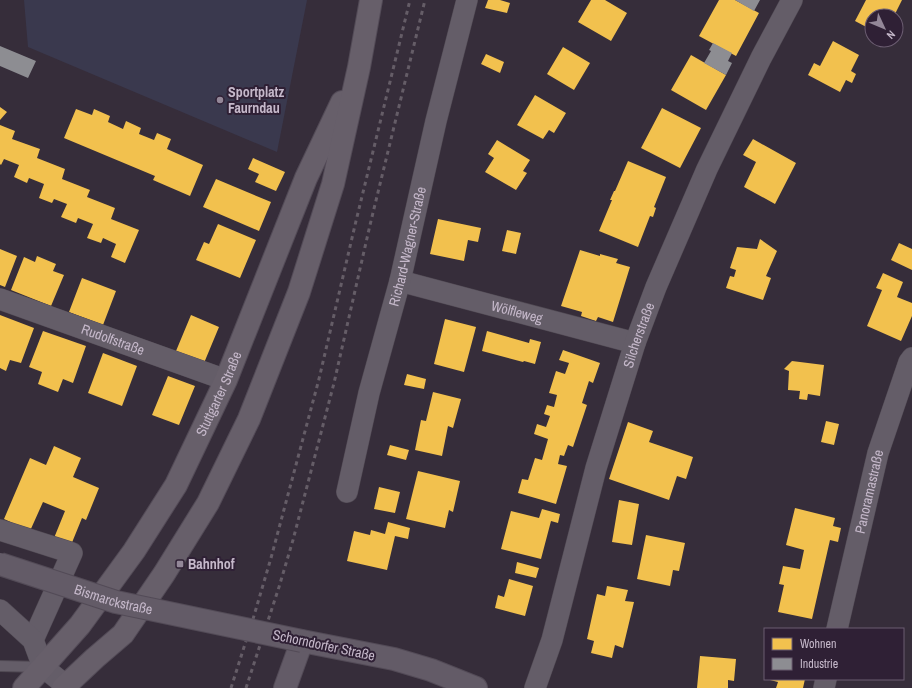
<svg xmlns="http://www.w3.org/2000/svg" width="912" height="688" font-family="'Archivo Narrow',sans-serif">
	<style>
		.green { fill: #3a394e }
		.homes { fill: #f2c14e }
		.industry { fill: #8d8d92 }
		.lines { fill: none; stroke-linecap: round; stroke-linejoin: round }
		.lane-casing { stroke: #504953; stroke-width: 12 }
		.street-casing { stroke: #504953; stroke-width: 22 }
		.secondary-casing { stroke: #534b57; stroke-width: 24 }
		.primary-casing { stroke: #534b57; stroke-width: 24 }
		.lane { stroke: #645d68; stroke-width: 10 }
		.street { stroke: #645d68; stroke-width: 21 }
		.secondary { stroke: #635b67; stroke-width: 22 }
		.primary { stroke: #675f6a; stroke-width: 22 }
		.rail { stroke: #655d67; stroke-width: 3; stroke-dasharray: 4 4; stroke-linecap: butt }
		.secondary-bridge-casing { stroke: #534b57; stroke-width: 24; stroke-linecap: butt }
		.secondary-bridge { stroke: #635b67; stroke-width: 22 }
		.poi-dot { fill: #938798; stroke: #2f2035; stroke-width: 1.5 }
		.labels { text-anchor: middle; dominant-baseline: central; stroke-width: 4; stroke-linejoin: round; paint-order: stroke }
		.poi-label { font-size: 14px; font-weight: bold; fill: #c5b8ca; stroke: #2f2035; text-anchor: start }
		.street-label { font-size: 14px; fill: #c5b8ca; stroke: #2f2035 }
	</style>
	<rect width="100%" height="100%" fill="#362d3a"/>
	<!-- green -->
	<path class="green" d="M24 0H307L277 152 28 47Z"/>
	<!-- homes -->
	<path class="homes" d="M488 0H500L510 3 507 13 485 8Z
		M591 0H605L627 13 611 41 578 22Z
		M719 0H735L759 13 736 56 699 36Z
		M866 0H902L894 16H872V30L855 21Z
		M833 41 859 55 851 71 856 74 852 83 846 80 840 92 808 75 814 63 820 66Z
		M563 47 590 63 574 90 547 74Z
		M486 54 504 62 500 73 481 64Z
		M691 55 726 75 706 110 671 90Z
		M535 95 566 113 554 133 549 130 543 139 517 125Z
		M0 107 7 112 0 120Z
		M662 108 701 128 680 168 641 148Z
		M76 109 92 115 94 109 110 116 108 122 123 129 126 121 141 128 139 134 154 140 157 133 171 139 167 149 203 165 190 196 153 180 155 176 64 138Z
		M0 125 15 131 12 139 40 149 37 158 65 169 62 179 90 190 87 197 115 208 111 219 139 230 125 263 111 257 116 244 103 238 101 243 87 238 93 224 78 218 76 223 61 217 67 204 54 199 52 203 39 198 44 184 29 178 27 183 14 177 19 165 4 159 1 165 0 164Z
		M753 139 796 163 775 204 744 187 756 162 743 155Z
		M497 140 530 160 523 171 527 173 516 190 485 172 494 158 488 154Z
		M253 158 285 172 276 191 255 182 259 174 248 169Z
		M628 161 666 177 654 207 656 208 653 217 650 216 638 247 599 231 612 200H610L614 191H615Z
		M216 179 271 202 259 231 203 207Z
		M438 219 481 228 478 242 468 240 464 261 430 254Z
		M218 224 256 240 240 278 196 260 204 242 209 244Z
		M507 230 521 233 516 254 502 251Z
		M760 239 777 251 766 276 771 278 763 300 726 288 730 276 734 277 736 270 730 268 737 247 757 249Z
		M899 243 912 249V270L891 260Z
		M0 249 17 256 5 287 0 285Z
		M580 250 600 256V254L618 259 616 263 630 267 613 322 598 317 596 321 581 316 582 312 561 306Z
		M37 256 56 264 53 271 64 275 51 306 11 290 24 257 35 262Z
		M883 273 903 282 897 297 912 303V316L901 341 867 326 882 290 876 288Z
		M82 278 116 291 103 325 69 312Z
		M0 315 34 328 21 363 10 360 6 371 0 368Z
		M191 315 219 327 204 363 176 351Z
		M445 319 476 327 464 372 434 364Z
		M43 331 86 346 73 383 63 379 58 392 38 384 42 372 29 367Z
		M487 331 529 343 530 339 541 342 535 364 524 361 523 362 482 351Z
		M563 350 600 363 593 383 589 381 582 403 587 405 573 447 568 445 564 456 560 455 558 464 567 466 556 504 518 493 522 479 528 480 535 458 542 460 548 439 534 434 537 424 546 427 550 416 544 414 547 405 554 407 557 395 549 393 556 371 565 374 569 363 559 360Z
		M103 353 137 366 122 406 88 393Z
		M792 361 824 365 820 396 808 394 807 400 799 399 800 391 788 390 789 371 784 369Z
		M407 374 426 379 424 389 404 385Z
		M168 376 195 386 179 425 152 415Z
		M433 392 461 399 453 428 448 426 442 456 415 450 421 420 426 421Z
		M826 421 839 424 834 445 821 442Z
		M628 422 653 431 649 442 693 457 686 479 677 476 669 500 609 479Z
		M390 445 409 450 406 460 387 455Z
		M54 446 81 458 73 477 99 488 86 520 82 518 71 545 54 538 65 511 43 502 30 531 4 519 30 458 46 465Z
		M418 471 460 481 453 512 449 510 445 528 406 519Z
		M379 487 400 492 395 513 374 509Z
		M619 500 639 504 632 545 612 542Z
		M795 508 835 518 833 526 841 528 838 542 830 540 812 619 778 612 784 585 779 584 783 566 800 569 804 550 786 545Z
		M542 509 560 514 558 523 551 521 541 559 501 549 511 511 539 518Z
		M388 522 410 528 408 539 395 536 387 570 347 561 354 531 370 535 371 530 385 534Z
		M646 535 685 543 679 571 673 570 670 586 637 579Z
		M517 562 539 568 536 578 515 573Z
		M509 579 533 586 525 616 495 608 498 595 504 597Z
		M607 586 628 590 625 601 634 602 623 648 615 645 612 658 591 653 594 641 587 639 597 594 605 596Z
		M700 656 736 659 734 681 728 680V688H697Z
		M766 679H805L803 688H776L778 682Z"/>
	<!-- industry -->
	<path class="industry" d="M735 0H760L754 11Z
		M713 43 732 53 728 61 732 63 726 75 704 63 711 51 709 50Z
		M0 46 36 61 28 78 0 66Z"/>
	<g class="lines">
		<!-- lane casing -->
		<g class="lane-casing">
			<path id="lane" d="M0 666 41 667"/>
		</g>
		<!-- street casing -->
		<g class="street-casing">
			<g id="street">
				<path id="s1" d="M400 281 635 343"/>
				<path id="s2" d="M0 299 226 380"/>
				<path id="s3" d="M347 492 369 393 400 281 436 121 467 0"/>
				<path d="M0 530 72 553 33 640"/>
				<path d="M0 610 33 640 43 667 69 688"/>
				<path id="s4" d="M837 629 878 453 909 362 912 358"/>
				<path id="s5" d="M535 688 552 640 596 468 635 343 656 287 707 169 761 58 792 0"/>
				<path d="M824 688 826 679"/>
			</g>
		</g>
		<!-- secondary casing -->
		<g class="secondary-casing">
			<path id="secondary" d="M285 688 302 641 394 659 431 670 476 688"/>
		</g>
		<!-- primary casing -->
		<g class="primary-casing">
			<g id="primary">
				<path id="s6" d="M24 688 80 625 134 551 176 485 226 380 306 178 342 102"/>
				<path d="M63 688 95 658 123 634 164 574 208 503 249 419 299 292 333 184 359 67 371 0"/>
			</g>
		</g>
		<!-- lane -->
		<use href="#lane" class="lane"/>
		<!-- street -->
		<use href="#street" class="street"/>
		<!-- secondary -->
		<use href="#secondary" class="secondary"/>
		<!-- primary -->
		<use href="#primary" class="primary"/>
		<!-- rail -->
		<path class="rail" d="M231 688 253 619 271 558 319 379 356 221 410 0
			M246 688 279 587 293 540 334 383 370 225 425 0"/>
		<!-- secondary-bridge casing -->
		<g class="secondary-bridge-casing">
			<g id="secondary-bridge">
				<path id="s7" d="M0 564 116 602 302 641"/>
			</g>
		</g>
		<!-- secondary-bridge -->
		<use href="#secondary-bridge" class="secondary-bridge"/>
	</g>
	<!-- markers -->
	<g class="poi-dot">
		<circle cx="220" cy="100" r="4"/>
		<rect x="176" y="560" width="8" height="8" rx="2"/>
	</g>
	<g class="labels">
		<!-- poi labels -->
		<g class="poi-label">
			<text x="228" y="92">Sportplatz<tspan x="228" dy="16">Faurndau</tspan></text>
			<text x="188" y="564">Bahnhof</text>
		</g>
		<!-- street labels -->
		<g class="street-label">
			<text stroke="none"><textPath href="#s3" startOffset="253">Richard-Wagner-Straße</textPath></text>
			<text stroke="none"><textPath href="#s1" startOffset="121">Wölfleweg</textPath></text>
			<text stroke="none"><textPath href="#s5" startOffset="368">Silcherstraße</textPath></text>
			<text stroke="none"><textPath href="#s2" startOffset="120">Rudolfstraße</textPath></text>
			<text stroke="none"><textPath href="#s6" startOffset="355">Stuttgarter Straße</textPath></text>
			<text stroke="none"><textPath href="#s4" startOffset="141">Panoramastraße</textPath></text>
			<text stroke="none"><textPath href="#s7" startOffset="119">Bismarckstraße</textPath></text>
			<text transform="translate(324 645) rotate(12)">Schorndorfer Straße</text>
		</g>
	</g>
	<!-- legend -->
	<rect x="764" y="628" width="140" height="52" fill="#2f2035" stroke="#6b5d71"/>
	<rect x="772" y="638" width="20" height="12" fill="#f2c14e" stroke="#6b5d71"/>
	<text x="800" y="648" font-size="12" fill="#c5b8ca">Wohnen</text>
	<rect x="772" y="658" width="20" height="12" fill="#8d8d92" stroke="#6b5d71"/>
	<text x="800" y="668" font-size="12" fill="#c5b8ca">Industrie</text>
	<!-- north arrow -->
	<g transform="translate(884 28) rotate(134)"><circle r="19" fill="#2f2035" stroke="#6b5d71"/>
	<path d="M0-3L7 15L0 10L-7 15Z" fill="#938798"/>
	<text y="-6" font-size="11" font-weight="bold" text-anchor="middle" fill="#c5b8ca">N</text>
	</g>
</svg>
